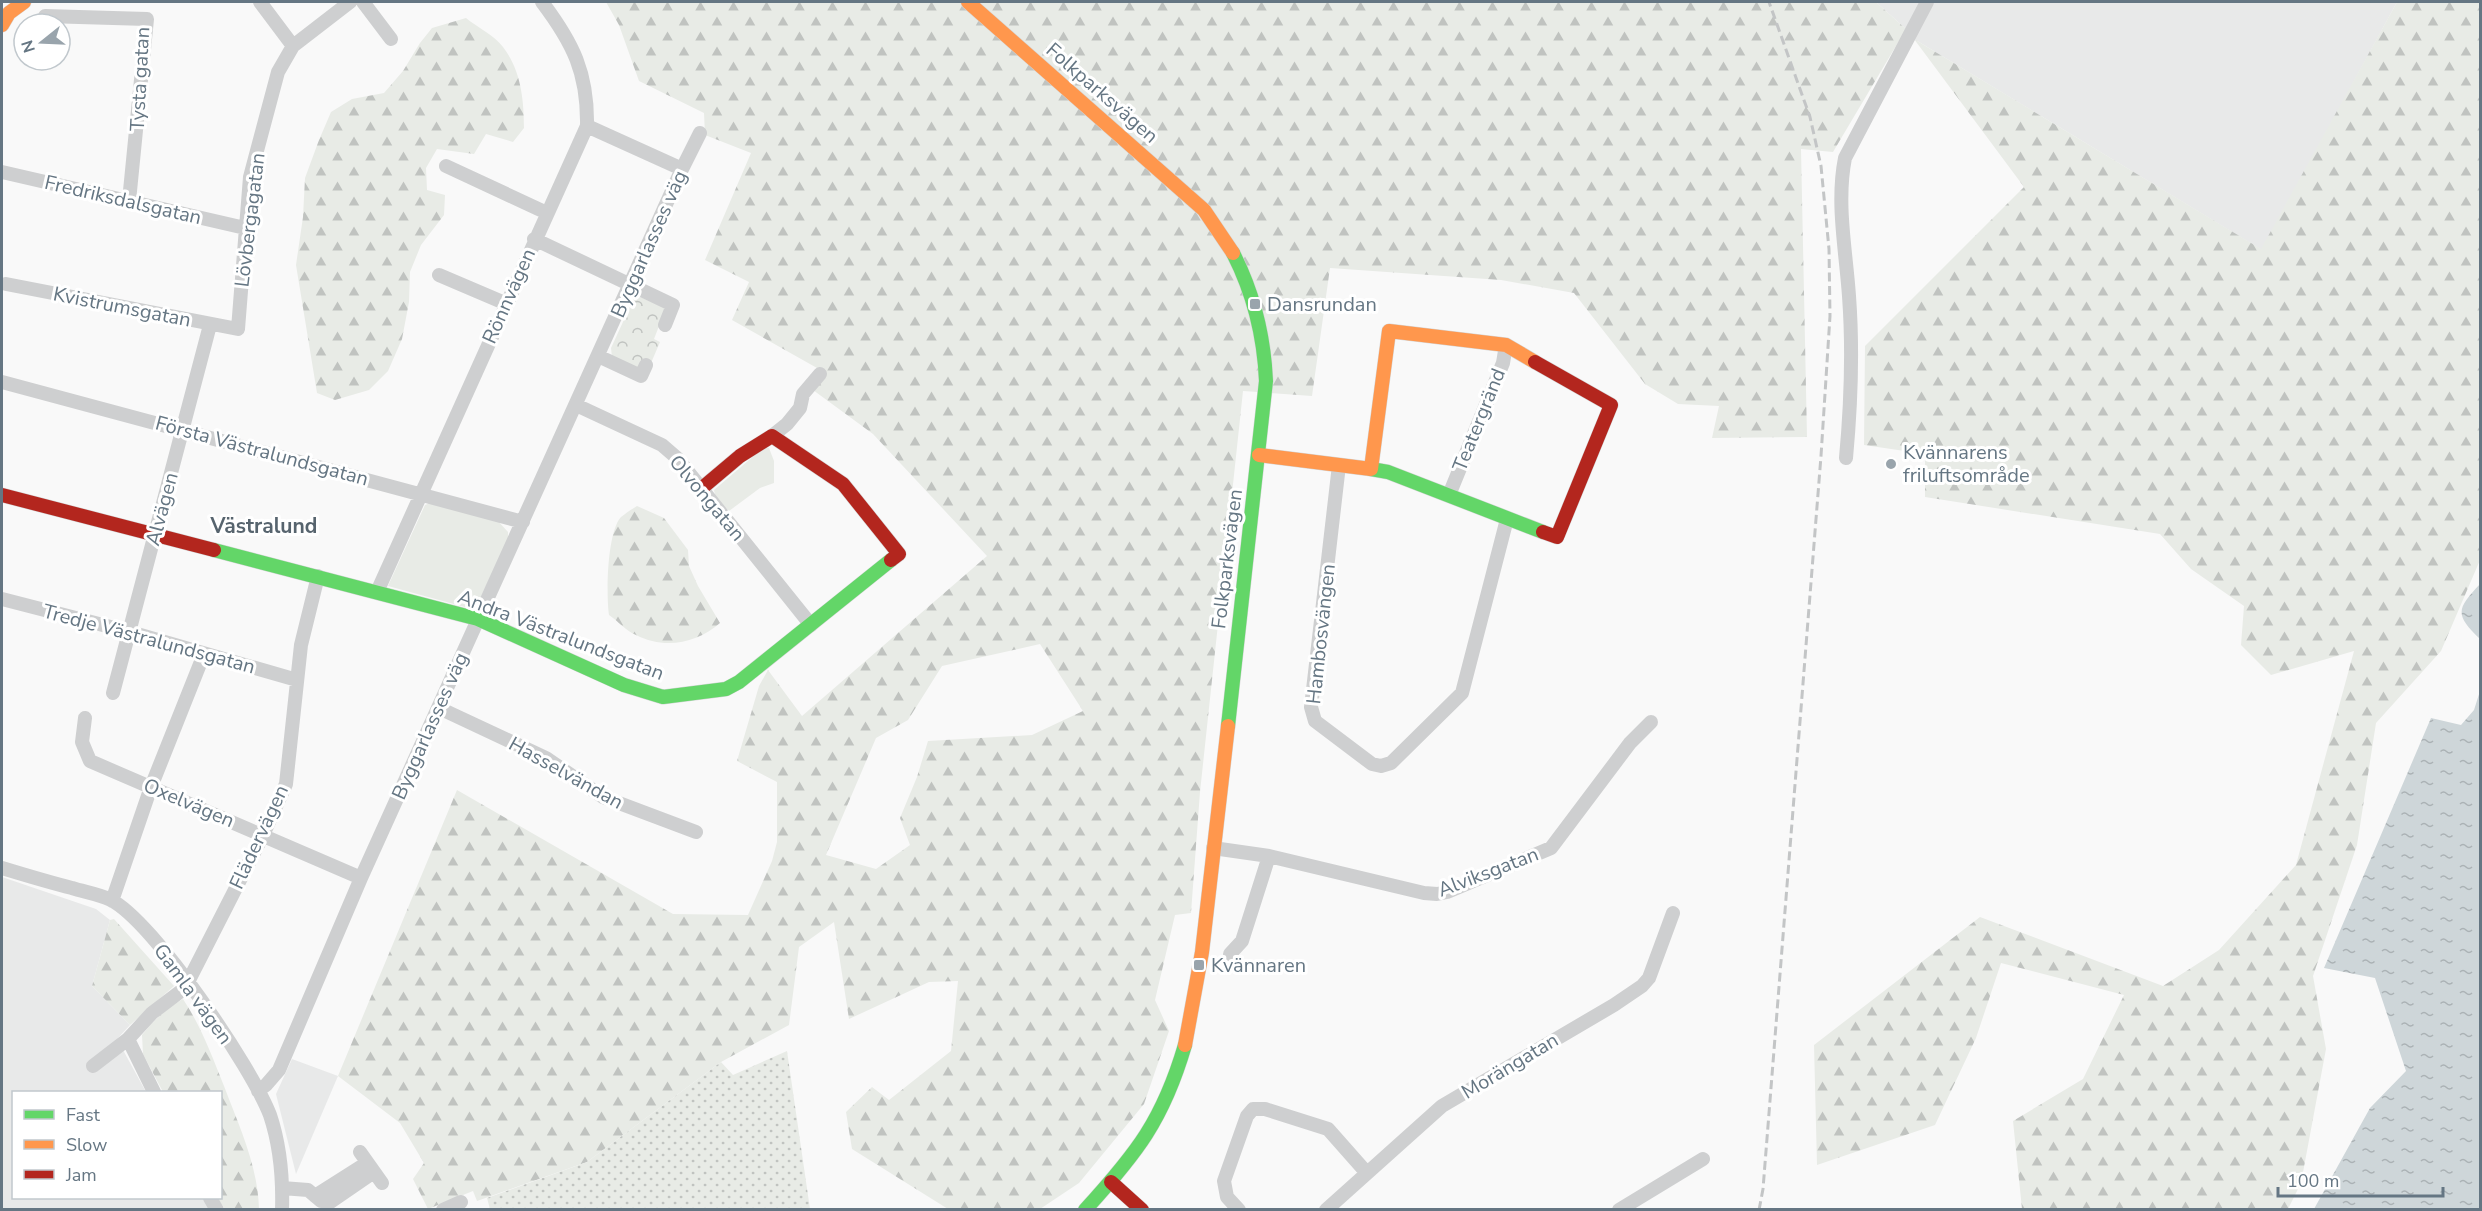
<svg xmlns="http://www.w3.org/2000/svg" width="2482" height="1211" font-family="'Nunito Sans',sans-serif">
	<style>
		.built { fill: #e8e9e9 }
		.grass { fill: #e8ebe6 }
		.forest { fill: url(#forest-firs); fill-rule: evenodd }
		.park { fill: url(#park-crowns) }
		.garden { fill: url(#garden-dots) }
		.water { fill: url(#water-ripples) }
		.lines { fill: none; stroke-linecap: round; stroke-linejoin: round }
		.fast-casing { stroke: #d5d6d7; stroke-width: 15 }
		.slow-casing { stroke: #d5d6d7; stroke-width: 15 }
		.jam-casing { stroke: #d5d6d7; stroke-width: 15 }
		.street { stroke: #cecfd0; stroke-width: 14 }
		.fast { stroke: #63d668; stroke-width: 14 }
		.slow { stroke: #ff974d; stroke-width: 14 }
		.jam { stroke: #b3261e; stroke-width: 14 }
		.rail { stroke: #c3c5c6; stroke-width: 3; stroke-dasharray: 9 4.5; stroke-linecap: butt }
		.poi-dot { fill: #99a4ac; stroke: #fff; stroke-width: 2 }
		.labels { text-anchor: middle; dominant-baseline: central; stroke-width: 6; stroke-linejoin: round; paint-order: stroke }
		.street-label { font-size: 20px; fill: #657683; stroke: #fff }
		.poi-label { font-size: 20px; fill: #657683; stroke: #fff; text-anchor: start }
		.neighbourhood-label { font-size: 21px; font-weight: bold; fill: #57646e; stroke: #fff }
	</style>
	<defs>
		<pattern id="forest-firs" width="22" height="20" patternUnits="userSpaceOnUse" patternTransform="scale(1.5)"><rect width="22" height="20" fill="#e8ebe6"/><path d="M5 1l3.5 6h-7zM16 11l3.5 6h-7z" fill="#c0c3c0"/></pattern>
		<pattern id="park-crowns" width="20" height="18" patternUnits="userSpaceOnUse" patternTransform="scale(1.5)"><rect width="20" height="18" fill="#e8ebe6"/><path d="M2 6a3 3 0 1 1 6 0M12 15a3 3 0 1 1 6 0" fill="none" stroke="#c0c3c0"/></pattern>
		<pattern id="garden-dots" width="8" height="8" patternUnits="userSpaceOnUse" patternTransform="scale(1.5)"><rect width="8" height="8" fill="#e8ebe6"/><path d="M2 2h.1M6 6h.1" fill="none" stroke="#c0c3c0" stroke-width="1.8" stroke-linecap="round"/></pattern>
		<pattern id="water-ripples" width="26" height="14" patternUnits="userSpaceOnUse" patternTransform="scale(1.5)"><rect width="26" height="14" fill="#ced6d9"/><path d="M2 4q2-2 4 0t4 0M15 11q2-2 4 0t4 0" fill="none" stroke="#abb2b5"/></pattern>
	</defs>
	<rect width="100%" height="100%" fill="#f9f9f9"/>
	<!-- built -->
	<path class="built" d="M1876 2H1920L1906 29Z
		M1934 2H2397L2262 250 1914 39Z
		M2 877 96 909 110 920 92 986 130 1025 117 1039 146 1092H14V1198H203L210 1209 2 1210Z
		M292 1059 338 1076 296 1174 276 1094Z"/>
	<!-- grass -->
	<path class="grass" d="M763 448H769L774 461V483L760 488 729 511 716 499 714 490Z
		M430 503 497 520 508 532V543L476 606 472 609 388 586 425 505Z"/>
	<!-- forest -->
	<path class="forest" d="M606 2H1876L1906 29 1833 152 1801 149 1807 437 1712 438 1719 406 1678 404 1645 384 1574 293 1501 280 1330 268 1312 396 1243 391 1200 792 1191 913 1175 915 1155 1000 1169 1031 1144 1104 1079 1183 1040 1209H948L852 1149 846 1112 872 1087 889 1100 951 1051 958 981 929 982 849 1019 834 922 799 947 789 1025 721 1062 587 1162 477 1201 473 1191 428 1209 413 1179 424 1163 400 1123 338 1076 457 790 673 914 748 915 772 861 777 842V782L737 761 759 686 768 670 802 716 987 556 873 434 813 390 817 368 732 320 749 282 705 260 751 153 705 135 704 113 639 81 619 25ZM1040 644 1083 711 1032 735 928 741 917 777 900 818 910 845 876 869 826 855 876 738 908 720 942 666Z
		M2397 2H2480V560L2441 651 2376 723 2357 845 2313 976 2326 1049 2301 1183 2288 1209H2022L2013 1121 2083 1079 2124 995 2001 963 1976 1038 1935 1125 1817 1165 1814 1045 1980 917 2163 986 2219 950 2296 865 2354 651 2271 675 2241 645 2244 606 2191 569 2160 534 1925 497V454L1864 445 1865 346 2024 187 1914 39 2261 249Z
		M466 18C477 27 495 36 503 47 521 70 524 100 524 128L513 142 486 134 474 154 437 149 426 168 427 190 445 195 444 215 421 245 410 272 409 302 402 339 388 371 369 390 335 400 317 393 296 265 303 217 305 178 319 140 331 112 352 99 384 93 403 71 420 43 432 28Z
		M637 506 664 518 688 550 689 566 698 586 720 623C697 643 665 650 636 635 626 631 618 621 609 615 606 595 607 532 621 517 626 513 632 509 637 506Z
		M114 919 174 986 130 1025 92 986 110 920Z
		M183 999C201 1026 212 1056 224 1086 239 1126 258 1166 259 1209H225L217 1198H220V1092H163L143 1054 142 1035C154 1020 166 1008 183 999Z"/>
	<!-- park -->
	<path class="park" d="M640 297 666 308 654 339 660 342 651 363 643 359 638 368 612 357 611 348 634 298Z"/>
	<!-- garden -->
	<path class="garden" d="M787 1051 810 1209H490L487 1198 587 1162 721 1062 733 1075Z"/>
	<!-- water -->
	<path class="water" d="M2480 584V639C2454 614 2457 609 2480 584Z
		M2480 691V1209H2314L2370 1108 2406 1071 2375 978 2324 968 2431 718 2461 725 2474 710Z"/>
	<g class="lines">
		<!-- fast casing -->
		<g class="fast-casing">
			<path id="fast" d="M1371 469 1388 472 1543 532
				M214 550 478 619 624 685 663 697 726 689 739 682 891 560
				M1228 726 1266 381C1264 335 1254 294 1233 253
				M1085 1210C1137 1153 1163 1120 1185 1045"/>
		</g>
		<!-- slow casing -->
		<g class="slow-casing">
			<path id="slow" d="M968 2 1204 210 1233 253
				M2 25 9 13 24 2
				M1259 455 1371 469 1389 331 1506 345 1535 362
				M1185 1045 1202 952 1228 726"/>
		</g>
		<!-- jam casing -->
		<g class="jam-casing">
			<path id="jam" d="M1535 362 1611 405 1557 537 1543 532
				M702 488 740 456 772 436 843 484 899 554 891 560
				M2 495 214 550
				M1111 1182 1142 1210"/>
		</g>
		<!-- street -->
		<path class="street" d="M260 2 293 46
			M363 2 391 39
			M45 16 147 19 129 201
			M587 126 682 169
			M446 166 547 213
			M2 172 245 228
			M534 239 673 305 665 325
			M439 275 507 304
			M6 284 238 329 250 177 278 72 293 46 350 2
			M598 356 641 376 646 365
			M2 382 523 522
			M576 405 662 445 677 458 811 625
			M772 436 787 424 800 408 803 394 820 374
			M1846 458C1851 404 1853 350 1849 296 1846 251 1836 203 1845 158L1927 2
			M1339 465 1311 707 1315 721 1372 764 1381 766 1391 763 1462 693 1507 519
			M1449 495 1503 363 1506 345
			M377 592 587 126C588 73 573 43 542 2
			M2 599 130 632 297 680
			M113 693 210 325
			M439 708 546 758 603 797 696 832
			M85 718 82 742 90 761 361 878
			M1213 848 1269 856 1424 893 1437 894 1447 892 1551 848 1630 743 1651 722
			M2 868C25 875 48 882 72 888 84 892 99 894 111 900 154 922 252 1068 270 1115 280 1145 283 1178 282 1210
			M112 901 151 787 204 654
			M1230 954 1242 941 1269 856
			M128 1039 154 1092
			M93 1066 128 1039 152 1013 181 991 188 982 263 835 286 784 301 645 318 576
			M258 1091 266 1085 279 1070 361 878 682 169 700 133
			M360 1152 382 1183
			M282 1188 308 1190 321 1201
			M315 1196 367 1163
			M210 1198 217 1210
			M326 1205 374 1172
			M443 1210 461 1202
			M1239 1210 1227 1197 1224 1181 1247 1116 1253 1109H1265L1328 1129 1366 1172
			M1326 1210 1442 1106 1614 1005 1642 986 1649 978 1673 913
			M1619 1210 1703 1159"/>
		<!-- fast -->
		<use href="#fast" class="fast"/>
		<!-- slow -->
		<use href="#slow" class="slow"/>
		<!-- jam -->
		<use href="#jam" class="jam"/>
		<!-- rail -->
		<path class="rail" d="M1759 1210 1763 1189 1821 456 1830 316 1829 249 1821 166 1810 117 1769 2"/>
	</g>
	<!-- markers -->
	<g class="poi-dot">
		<rect x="1249" y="298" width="12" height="12" rx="3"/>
		<circle cx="1891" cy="464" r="6"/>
		<rect x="1193" y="959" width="12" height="12" rx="3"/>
	</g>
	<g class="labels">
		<!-- street labels -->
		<g class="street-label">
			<text transform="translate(140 79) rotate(-87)">Tysta gatan</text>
			<text transform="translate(1102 93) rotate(41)">Folkparksvägen</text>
			<text transform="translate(123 200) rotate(13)">Fredriksdalsgatan</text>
			<text transform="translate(250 220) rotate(-83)">Lövbergagatan</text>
			<text transform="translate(649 244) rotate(-66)">Byggarlasses väg</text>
			<text transform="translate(509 296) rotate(-66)">Rönnvägen</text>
			<text transform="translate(122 307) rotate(11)">Kvistrumsgatan</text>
			<text transform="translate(1479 420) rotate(-68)">Teatergränd</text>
			<text transform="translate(262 451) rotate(15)">Första Västralundsgatan</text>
			<text transform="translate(707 498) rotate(50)">Olvongatan</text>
			<text transform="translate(162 509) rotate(-75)">Alvägen</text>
			<text transform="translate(1227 559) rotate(-83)">Folkparksvägen</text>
			<text transform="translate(1321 634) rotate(-84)">Hambosvängen</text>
			<text transform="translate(561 635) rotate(21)">Andra Västralundsgatan</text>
			<text transform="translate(149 639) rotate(15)">Tredje Västralundsgatan</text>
			<text transform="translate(430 726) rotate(-66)">Byggarlasses väg</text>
			<text transform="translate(566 773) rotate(29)">Hasselvändan</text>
			<text transform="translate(189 803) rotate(23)">Oxelvägen</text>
			<text transform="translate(259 837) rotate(-65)">Flädervägen</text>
			<text transform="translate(1488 872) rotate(-21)">Alviksgatan</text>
			<text transform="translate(193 994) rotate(54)">Gamla vägen</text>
			<text transform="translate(1510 1066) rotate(-31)">Morängatan</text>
		</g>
		<!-- poi labels -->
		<g class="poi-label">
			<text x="1267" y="304">Dansrundan</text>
			<text x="1903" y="452">Kvännarens<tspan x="1903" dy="23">friluftsområde</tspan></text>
			<text x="1211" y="965">Kvännaren</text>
		</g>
		<!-- neighbourhood labels -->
		<g class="neighbourhood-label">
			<text x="264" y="526">Västralund</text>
		</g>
	</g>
	<!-- border -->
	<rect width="2482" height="1211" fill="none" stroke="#657683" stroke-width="6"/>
	<!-- legend -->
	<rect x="12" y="1091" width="210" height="108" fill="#ffffff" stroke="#c1c8cd" stroke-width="1.5"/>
	<rect x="24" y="1110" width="30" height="9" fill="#63d668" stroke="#c1c8cd" stroke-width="1.5"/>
	<text x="66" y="1121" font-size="18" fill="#657683">Fast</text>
	<rect x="24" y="1140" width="30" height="9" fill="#ff974d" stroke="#c1c8cd" stroke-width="1.5"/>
	<text x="66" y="1151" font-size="18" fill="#657683">Slow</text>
	<rect x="24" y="1170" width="30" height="9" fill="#b3261e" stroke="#c1c8cd" stroke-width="1.5"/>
	<text x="66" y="1181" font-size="18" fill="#657683">Jam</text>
	<!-- north arrow -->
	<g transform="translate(42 42) rotate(252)"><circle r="28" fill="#ffffff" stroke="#c1c8cd" stroke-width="1.5"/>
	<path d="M0-4.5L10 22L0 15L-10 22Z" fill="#99a4ac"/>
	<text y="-9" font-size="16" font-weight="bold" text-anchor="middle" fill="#657683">N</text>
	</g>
	<!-- scale -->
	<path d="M2278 1187v9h165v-9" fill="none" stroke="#657683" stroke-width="3"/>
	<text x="2287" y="1187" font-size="18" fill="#657683" stroke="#ffffff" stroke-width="4.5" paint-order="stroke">100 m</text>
</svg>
